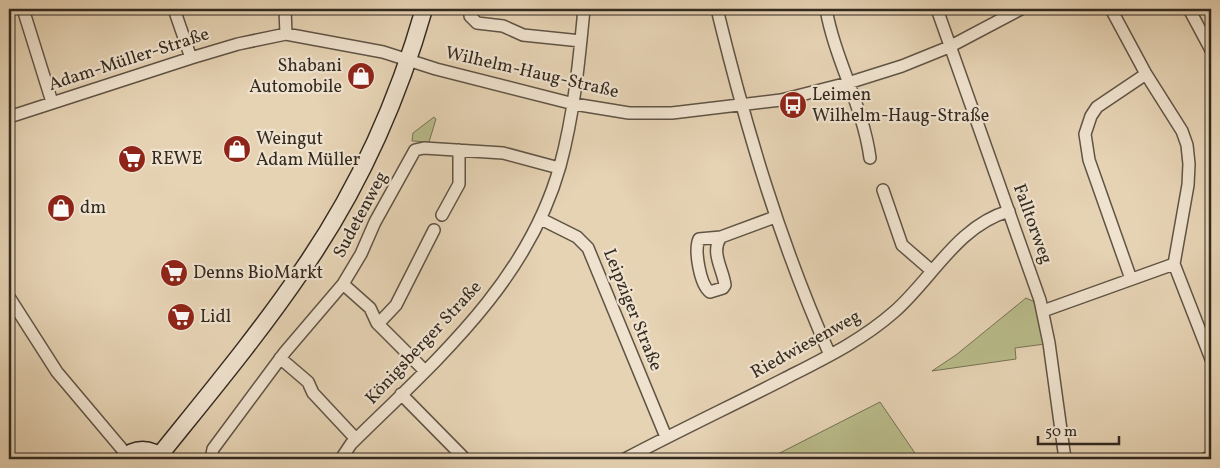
<svg xmlns="http://www.w3.org/2000/svg" width="1220" height="468" font-family="Vollkorn,serif">
	<style>
		.green { fill: #b9bb8a; stroke: #767255 }
		.lines { fill: none; stroke-linecap: round; stroke-linejoin: round }
		.street-casing { stroke: #605445; stroke-width: 14 }
		.secondary-casing { stroke: #332a20; stroke-width: 19 }
		.street { stroke: #efe2ce; stroke-width: 11 }
		.secondary { stroke: #efe2ce; stroke-width: 16 }
		.labels { text-anchor: middle; dominant-baseline: central; stroke-width: 4.5; stroke-linejoin: round; paint-order: stroke }
		.street-label { font-size: 18px; fill: #332a20; stroke: #efe2ce }
		.poi-label { font-size: 18px; fill: #332a20; stroke: #efe2ce; text-anchor: start }
	</style>
	<rect width="100%" height="100%" fill="#e6d3b4"/>
	<filter id="stains"><feTurbulence type="fractalNoise" baseFrequency=".004" numOctaves="4"/><feColorMatrix values="0 0 0 0 .2 0 0 0 0 .09 0 0 0 0 .02 0 0 0 .5 -.17"/></filter>
	<radialGradient id="worn" r=".72"><stop offset=".6" stop-color="#630" stop-opacity="0"/><stop offset="1" stop-color="#630" stop-opacity=".3"/></radialGradient>
	<!-- green -->
	<path class="green" d="M434 117 436 119 429 142 412 141 413 133Z
		M1026 298 1037 303 1045 344 1015 348 1016 359 932 371 956 355Z
		M880 402 919 459H768Z"/>
	<g class="lines">
		<!-- street casing -->
		<g class="street-casing">
			<path id="street" d="M23 9 52 102
				M174 9 191 58
				M285 9 286 34
				M470 9V16L477 23 503 26 523 35 581 41
				M717 9C746 128 780 243 830 355
				M826 9C835 60 863 106 870 158
				M937 9 1040 300 1049 343 1065 459
				M1111 9 1146 74 1182 131 1187 145 1189 164 1188 185 1174 264 1211 359
				M1189 9 1211 50
				M9 117 191 58 238 44 286 34 383 52 436 69 574 104 629 113H672L781 100 848 83 902 66 949 47 1021 9
				M883 190 902 245 932 271
				M442 215 459 184V150
				M541 219 577 237 588 248 666 437
				M721 237C710 252 723 269 725 285L723 288 710 292C700 285 694 250 699 239L721 237 775 217
				M1131 279 1089 160 1085 134 1091 116 1097 107 1146 74
				M343 284 370 308 377 323 425 371
				M9 297 57 372 127 455
				M1043 311 1174 264
				M378 324 396 305 434 230
				M280 358 308 382 313 393 356 439
				M401 394 465 459
				M214 459 212 454 213 449 285 352 343 284 361 254 375 222 415 150 424 148 503 153 559 168
				M341 459 351 444C434 362 527 284 560 166 574 114 579 62 584 9
				M625 459C678 431 731 406 784 379 823 359 861 341 894 312 932 279 957 226 1009 211
				M1205 459 1211 457"/>
		</g>
		<!-- secondary casing -->
		<g class="secondary-casing">
			<path id="secondary" d="M159 456C208 395 259 334 303 269 357 191 398 100 424 9
				M123 459C134 447 151 447 162 459"/>
		</g>
		<!-- street -->
		<use href="#street" class="street"/>
		<!-- secondary -->
		<use href="#secondary" class="secondary"/>
	</g>
	<!-- icons -->
	<defs>
		<g id="shop-disc" transform="scale(1.4375)"><circle r="9.5" fill="#8f2418" stroke="#efe2ce"/><path d="M-5-2.5h2.3a2.7 3.5 0 0 1 5.4 0H5L5.5 6h-11ZM-1.5-2.5h3a1.5 2.3 0 0 0-3 0Z" fill="#fff"/></g>
		<g id="bus-disc" transform="scale(1.4375)"><circle r="9.5" fill="#8f2418" stroke="#efe2ce"/><path d="M-5-6H5V4H4V6H2V4H-2V6H-4V4H-5ZM-3.5-4V0h7V-4ZM-3.5 1.2v1.5H-2V1.2ZM2 1.2v1.5H3.5V1.2Z" fill="#fff"/></g>
		<g id="supermarket-disc" transform="scale(1.4375)"><circle r="9.5" fill="#8f2418" stroke="#efe2ce"/><path d="M-6-5.5h2.5l.6 2H6L4.5 2H-2.5L-4.4-4H-6ZM-1.5 3.2a1.3 1.3 0 1 0 .1 0ZM3 3.2a1.3 1.3 0 1 0 .1 0Z" fill="#fff"/></g>
	</defs>
	<g fill-rule="evenodd">
		<use href="#shop-disc" x="361" y="76"/>
		<use href="#bus-disc" x="793" y="105"/>
		<use href="#shop-disc" x="237" y="149"/>
		<use href="#supermarket-disc" x="132" y="159"/>
		<use href="#shop-disc" x="61" y="208"/>
		<use href="#supermarket-disc" x="174" y="273"/>
		<use href="#supermarket-disc" x="181" y="317"/>
	</g>
	<g class="labels">
		<!-- street labels -->
		<g class="street-label">
			<text transform="translate(129 60) rotate(-18)">Adam-Müller-Straße</text>
			<text transform="translate(532 73) rotate(13)">Wilhelm-Haug-Straße</text>
			<text transform="translate(361 215) rotate(-62)">Sudetenweg</text>
			<text transform="translate(1032 224) rotate(70)">Falltorweg</text>
			<text transform="translate(632 310) rotate(68)">Leipziger Straße</text>
			<text transform="translate(424 343) rotate(-47)">Königsberger Straße</text>
			<text transform="translate(806 345) rotate(-29)">Riedwiesenweg</text>
		</g>
		<!-- poi labels -->
		<g class="poi-label">
			<text x="342" y="66" text-anchor="end">Shabani<tspan x="342" dy="21">Automobile</tspan></text>
			<text x="812" y="95">Leimen<tspan x="812" dy="21">Wilhelm-Haug-Straße</tspan></text>
			<text x="256" y="139">Weingut<tspan x="256" dy="21">Adam Müller</tspan></text>
			<text x="151" y="159">REWE</text>
			<text x="80" y="208">dm</text>
			<text x="193" y="273">Denns BioMarkt</text>
			<text x="200" y="317">Lidl</text>
		</g>
	</g>
	<!-- margin -->
	<rect width="1220" height="468" fill="none" stroke="#e6d3b4" stroke-width="30"/>
	<rect x="10" y="10" width="1200" height="448" fill="none" stroke="#332a20" stroke-width="2.5"/>
	<rect x="15" y="15" width="1190" height="438" fill="none" stroke="#332a20"/>
	<!-- scale -->
	<path d="M1038 436v8h81v-8" fill="none" stroke="#332a20" stroke-width="2.5"/>
	<text x="1045" y="436" font-size="15" fill="#332a20" stroke="#efe2ce" stroke-width="4" paint-order="stroke">50 m</text>
	<rect width="100%" height="100%" filter="url(#stains)"/>
	<rect width="100%" height="100%" fill="url(#worn)"/>
</svg>
